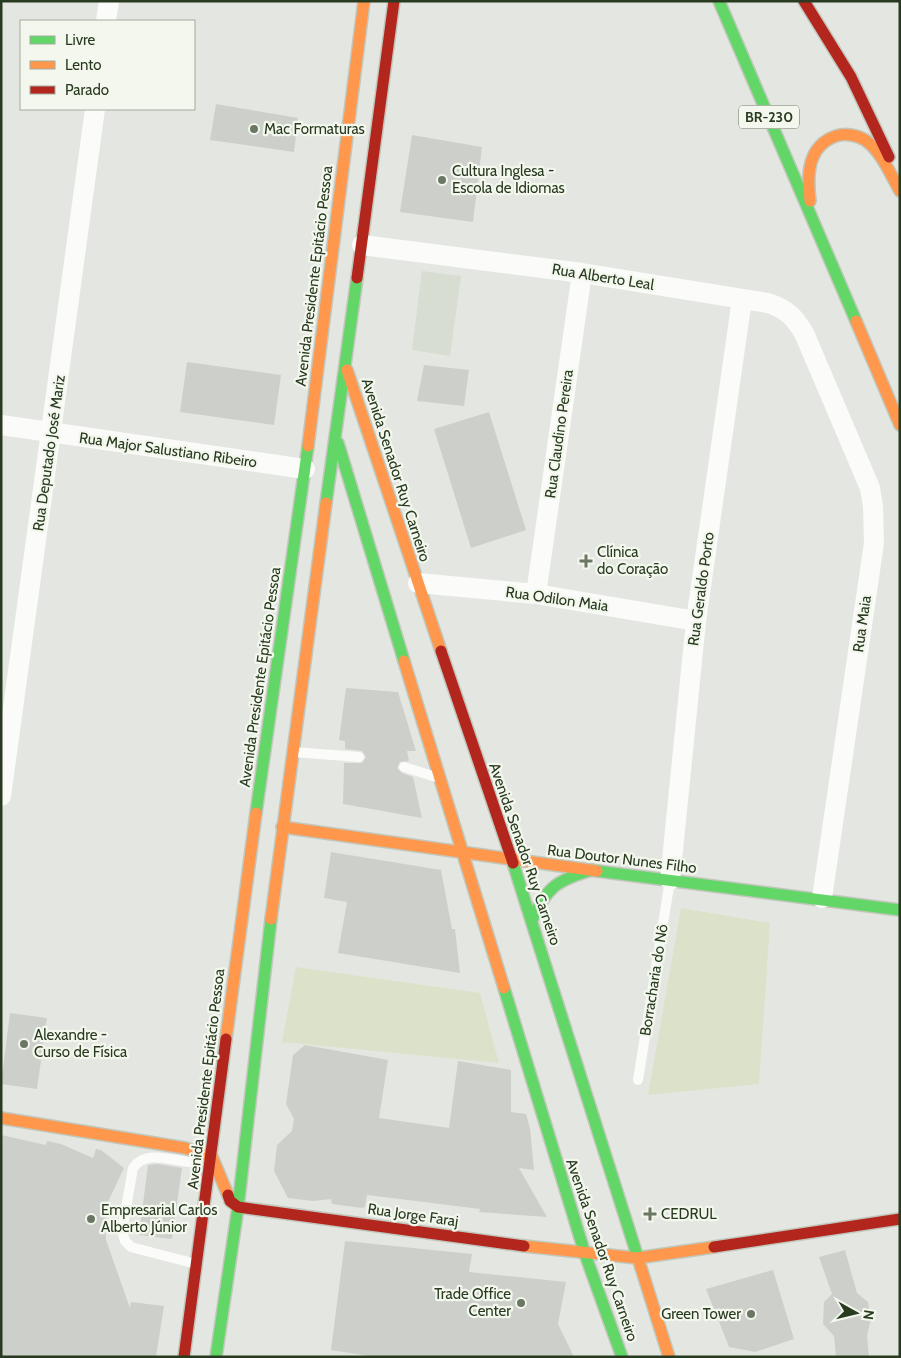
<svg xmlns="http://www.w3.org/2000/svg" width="901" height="1358" font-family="Cabin,sans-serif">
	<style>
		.built { fill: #d7ddd1 }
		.green { fill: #dce2c9 }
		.building { fill: #cdd0ca }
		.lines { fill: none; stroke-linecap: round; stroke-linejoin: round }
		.fast-casing { stroke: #c2c7bc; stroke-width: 14 }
		.slow-casing { stroke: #c2c7bc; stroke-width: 14 }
		.jam-casing { stroke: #c2c7bc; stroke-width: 14 }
		.lane { stroke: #fbfbfa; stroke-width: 10 }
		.street { stroke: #fbfbfa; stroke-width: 20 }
		.fast { stroke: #63d668; stroke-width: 11 }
		.slow { stroke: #ff974d; stroke-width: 11 }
		.jam { stroke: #b3261e; stroke-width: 11 }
		.poi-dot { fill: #6a7763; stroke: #f3f7ee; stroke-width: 2 }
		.labels { text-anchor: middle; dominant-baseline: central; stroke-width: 4.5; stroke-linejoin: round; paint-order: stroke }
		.shield { fill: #f3f7ee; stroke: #65735d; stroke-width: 1 }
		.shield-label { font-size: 14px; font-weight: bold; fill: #283a1f }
		.poi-label { font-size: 15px; fill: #283a1f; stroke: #f3f7ee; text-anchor: start }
		.street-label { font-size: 15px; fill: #283a1f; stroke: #f3f7ee }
	</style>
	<rect width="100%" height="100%" fill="#e4e7e1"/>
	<!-- built -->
	<path class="built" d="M422 271 461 276 450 356 412 350Z"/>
	<!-- green -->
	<path class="green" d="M681 908 770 923 759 1084 648 1095Z
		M296 967 480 993 499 1063 282 1042Z"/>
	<!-- building -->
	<path class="building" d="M216 104 298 118 294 152 210 140Z
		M412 135 482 147 473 222 400 212Z
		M187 362 281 375 274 425 180 412Z
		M424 365 469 370 464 406 417 401Z
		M489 412 526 530 471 548 434 429Z
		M346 688 398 692 416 751H407L409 761 400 762 397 768 402 773 413 777 422 818 343 804 344 763H362L366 757 362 751 345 749V741L339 740Z
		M331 852 441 870 452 929H455L460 973 338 953 347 902 324 898Z
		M10 1013 47 1018 37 1089 1 1084Z
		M305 1045 388 1060 379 1118 449 1128 458 1061 511 1070V1112L526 1114 530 1128 534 1170 519 1168 547 1217 479 1212 480 1209 367 1195 365 1207 362 1208 332 1204 331 1199 313 1201 288 1198 274 1171 277 1145 292 1131 294 1119 286 1104 293 1055Z
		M1 1135 46 1145 47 1141 61 1144 93 1158 96 1149 101 1150 124 1168 108 1202 105 1222 106 1240 130 1308 131 1302 164 1306 156 1357H1Z
		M158 1164 182 1168 172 1239 139 1235 148 1165Z
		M345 1241 472 1254 469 1272 566 1282 558 1324 574 1357H375L331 1350Z
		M845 1250 857 1293 868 1302 871 1319 867 1335 869 1357H836L834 1336 823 1324 824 1302 832 1294 819 1257Z
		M773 1270 794 1339 755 1352 729 1347 706 1289Z"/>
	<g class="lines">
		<!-- fast casing -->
		<g class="fast-casing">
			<path id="fast" d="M719 1 856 321
				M338 443 404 661
				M326 503 357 278
				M256 813 308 446
				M513 863 638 1258
				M597 871 900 910
				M532 920C547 887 557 880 592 870
				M504 988 585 1254 622 1357
				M216 1357 238 1207 271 919"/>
		</g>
		<!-- slow casing -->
		<g class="slow-casing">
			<path id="slow" d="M810 201C807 176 807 146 836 136 845 133 857 135 865 140 882 152 890 174 900 191
				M856 321 900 425
				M347 370 441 651
				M308 446 364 1
				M404 661 504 988
				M282 827 597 871
				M271 919 326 503
				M226 1039 256 813
				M1 1118 185 1148 212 1157 228 1195
				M524 1246 637 1258 714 1247
				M638 1258 669 1357"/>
		</g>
		<!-- jam casing -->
		<g class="jam-casing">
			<path id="jam" d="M804 1 851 77 889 157
				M357 278 394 1
				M441 651 513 863
				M228 1195 230 1201 238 1207 524 1246
				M714 1247 900 1219
				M184 1357 226 1039"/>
		</g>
		<!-- lane -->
		<path class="lane" d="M293 752 359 757
			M404 767 436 777
			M638 1080 670 880
			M189 1162C170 1160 145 1150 133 1168L122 1231 125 1241 131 1247 196 1264"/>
		<!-- street -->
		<path class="street" d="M106 21 109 1
			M362 245 582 273 768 303C787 309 794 317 804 333L870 488 873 506 874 543 822 898
			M1 425 305 469
			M418 583 536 594 696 621
			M536 594 582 273
			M1 796 95 109
			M670 880 696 621 742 299"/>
		<!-- fast -->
		<use href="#fast" class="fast"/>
		<!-- slow -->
		<use href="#slow" class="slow"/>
		<!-- jam -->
		<use href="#jam" class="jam"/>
	</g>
	<!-- markers -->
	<g class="poi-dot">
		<circle cx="254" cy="129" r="5"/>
		<circle cx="442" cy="180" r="5"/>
		<path d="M583.5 553.5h5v5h5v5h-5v5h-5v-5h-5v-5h5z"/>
		<circle cx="24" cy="1044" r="5"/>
		<path d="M647.5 1206.5h5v5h5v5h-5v5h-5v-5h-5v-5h5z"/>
		<circle cx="91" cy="1219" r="5"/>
		<circle cx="521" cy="1303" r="5"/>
		<circle cx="751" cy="1314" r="5"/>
	</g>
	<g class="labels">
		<!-- shield labels -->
		<rect class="shield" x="739" y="105.5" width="60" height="23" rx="4"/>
		<g class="shield-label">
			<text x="769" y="117">BR-230</text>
		</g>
		<!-- poi labels -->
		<g class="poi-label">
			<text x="264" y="129">Mac Formaturas</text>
			<text x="452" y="171">Cultura Inglesa -<tspan x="452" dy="17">Escola de Idiomas</tspan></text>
			<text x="597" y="552">Clínica<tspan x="597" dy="17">do Coração</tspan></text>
			<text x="34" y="1035">Alexandre -<tspan x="34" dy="17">Curso de Física</tspan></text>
			<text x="101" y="1210">Empresarial Carlos<tspan x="101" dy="17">Alberto Júnior</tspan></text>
			<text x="661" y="1214">CEDRUL</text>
			<text x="511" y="1294" text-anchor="end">Trade Office<tspan x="511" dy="17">Center</tspan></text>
			<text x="741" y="1314" text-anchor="end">Green Tower</text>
		</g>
		<!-- street labels -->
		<g class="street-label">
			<text transform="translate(314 276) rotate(-83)">Avenida Presidente Epitácio Pessoa</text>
			<text transform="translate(603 277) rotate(9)">Rua Alberto Leal</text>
			<text transform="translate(559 434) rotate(-82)">Rua Claudino Pereira</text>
			<text transform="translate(168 450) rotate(8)">Rua Major Salustiano Ribeiro</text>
			<text transform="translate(49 453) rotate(-82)">Rua Deputado José Mariz</text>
			<text transform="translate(396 470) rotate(72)">Avenida Senador Ruy Carneiro</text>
			<text transform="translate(701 589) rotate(-82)">Rua Geraldo Porto</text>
			<text transform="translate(557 599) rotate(8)">Rua Odilon Maia</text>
			<text transform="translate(862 624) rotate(-82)">Rua Maia</text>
			<text transform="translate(260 677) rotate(-82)">Avenida Presidente Epitácio Pessoa</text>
			<text transform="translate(525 854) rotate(71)">Avenida Senador Ruy Carneiro</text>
			<text transform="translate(622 859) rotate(7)">Rua Doutor Nunes Filho</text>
			<text transform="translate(654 980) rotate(-81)">Borracharia do Nô</text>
			<text transform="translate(206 1079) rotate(-83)">Avenida Presidente Epitácio Pessoa</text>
			<text transform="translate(413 1215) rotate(8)">Rua Jorge Faraj</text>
			<text transform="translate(602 1250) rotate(71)">Avenida Senador Ruy Carneiro</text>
		</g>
	</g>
	<!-- border -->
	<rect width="901" height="1358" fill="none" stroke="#283a1f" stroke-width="5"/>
	<!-- legend -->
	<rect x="20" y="20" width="175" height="90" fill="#f3f7ee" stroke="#a2ab9b"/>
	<rect x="30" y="36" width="25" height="8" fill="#63d668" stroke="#a2ab9b"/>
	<text x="65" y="45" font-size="15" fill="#283a1f">Livre</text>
	<rect x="30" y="61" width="25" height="8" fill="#ff974d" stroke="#a2ab9b"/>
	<text x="65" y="70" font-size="15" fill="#283a1f">Lento</text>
	<rect x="30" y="86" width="25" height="8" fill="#b3261e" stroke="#a2ab9b"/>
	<text x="65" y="95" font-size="15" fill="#283a1f">Parado</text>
	<!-- north arrow -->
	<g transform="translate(856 1313) rotate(98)" stroke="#f3f7ee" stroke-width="4" paint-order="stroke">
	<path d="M0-4L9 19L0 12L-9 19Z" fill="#283a1f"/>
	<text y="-8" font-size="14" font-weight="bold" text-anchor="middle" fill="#283a1f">N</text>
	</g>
</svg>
